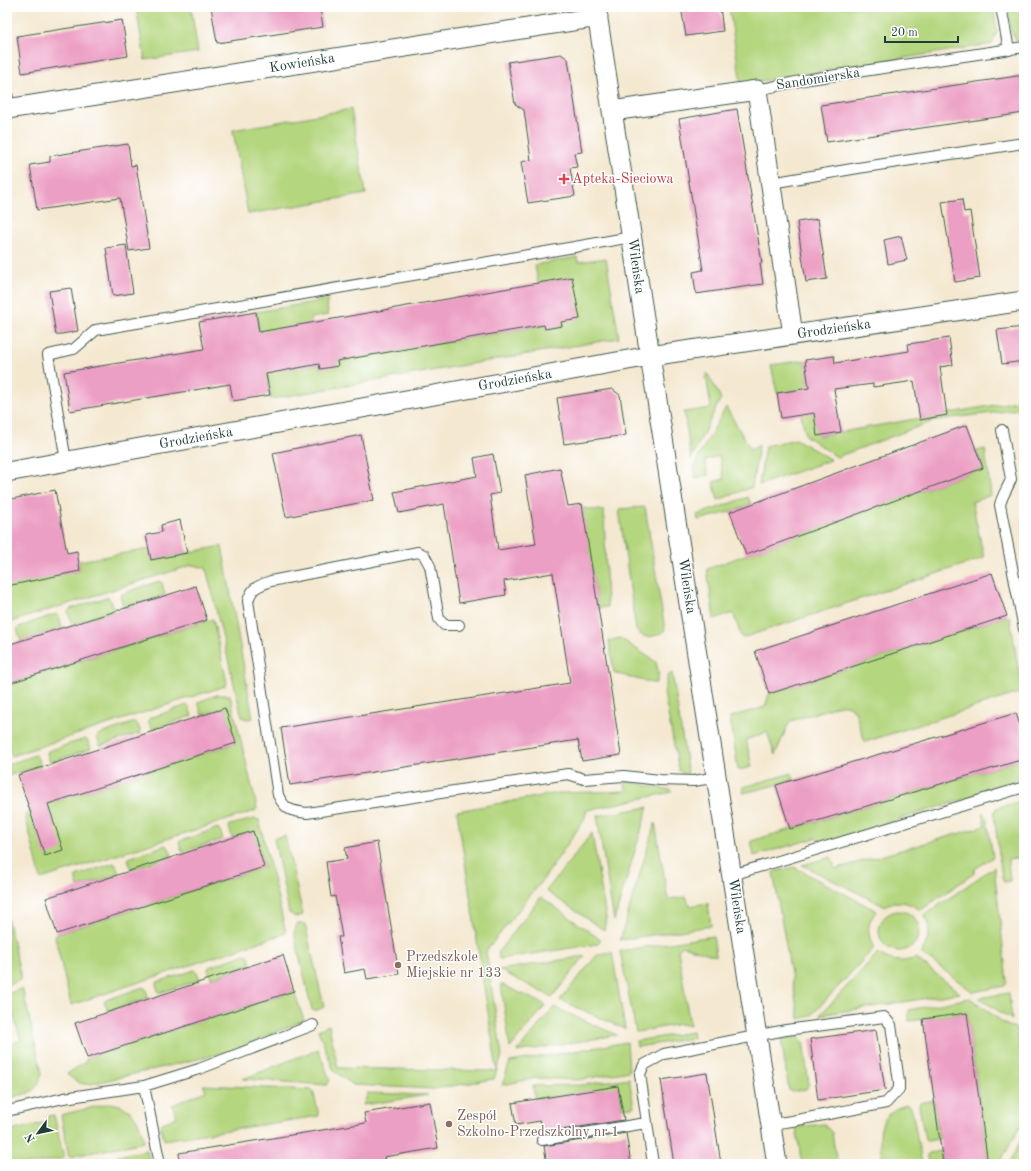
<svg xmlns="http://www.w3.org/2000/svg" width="1031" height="1171" font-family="'Old Standard TT',serif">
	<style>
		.green { fill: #b4d67e; stroke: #6a8a59 }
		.building { fill: #ec9fc4 }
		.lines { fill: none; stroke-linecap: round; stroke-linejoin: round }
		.lane-casing { stroke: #3f574b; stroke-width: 12 }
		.street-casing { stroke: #3f574b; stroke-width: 21 }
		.lane { stroke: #fff; stroke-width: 10 }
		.street { stroke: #fff; stroke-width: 19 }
		.health-dot { fill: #e0444e; stroke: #fff; stroke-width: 1.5 }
		.education-dot { fill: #8d6e63; stroke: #fff; stroke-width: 1.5 }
		.labels { text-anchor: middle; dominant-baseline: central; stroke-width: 3; stroke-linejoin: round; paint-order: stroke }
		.street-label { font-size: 14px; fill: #1f3d34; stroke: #fff }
		.health-label { font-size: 14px; fill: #be3a42; stroke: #fff; text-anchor: start }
		.education-label { font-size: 14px; fill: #785e54; stroke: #fff; text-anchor: start }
	</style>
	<rect width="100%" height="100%" fill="#fff"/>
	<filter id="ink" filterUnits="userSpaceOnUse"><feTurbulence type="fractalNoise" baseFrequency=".025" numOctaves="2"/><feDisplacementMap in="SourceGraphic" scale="8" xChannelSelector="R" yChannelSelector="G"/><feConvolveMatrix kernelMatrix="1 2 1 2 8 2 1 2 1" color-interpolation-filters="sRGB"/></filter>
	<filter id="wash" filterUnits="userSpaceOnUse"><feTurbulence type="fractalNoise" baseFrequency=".012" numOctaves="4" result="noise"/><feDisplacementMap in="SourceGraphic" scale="16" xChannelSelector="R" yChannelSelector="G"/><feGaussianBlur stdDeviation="0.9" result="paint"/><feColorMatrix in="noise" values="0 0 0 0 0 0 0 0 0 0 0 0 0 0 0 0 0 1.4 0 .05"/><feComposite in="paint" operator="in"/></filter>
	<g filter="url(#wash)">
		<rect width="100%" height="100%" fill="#f4e8d0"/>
		<!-- green -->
		<path class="green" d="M136 7H191L198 52 145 60Z
			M729 7H993L997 32 992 44 741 84Z
			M1008 7H1024V41L1018 42 1010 30Z
			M351 109 366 194 248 214 233 130Z
			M577 257 578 262 606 258 619 338 271 399 256 312 327 300 328 315 310 318 311 323 294 326 301 367 319 364 320 369 337 361 544 325 545 329 562 326 561 322 572 277 538 283 535 265Z
			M805 360 818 436 1024 400V408L1000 412 936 420 837 457 806 436 801 415 797 390 777 393 771 365Z
			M707 373 721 398 691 459 684 412 711 408 707 381 705 379Z
			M726 407 751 450 759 445 752 487 718 500 713 482 724 479 719 456 705 460 708 475 696 478 694 465Z
			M796 439 831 460 759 485 765 446Z
			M985 449 991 495 972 502 984 558 742 638 733 613 714 619 707 569 983 468 977 451Z
			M748 497 751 504 730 512 698 520 697 515Z
			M645 507 665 630C656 637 644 641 636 630L619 509Z
			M582 508 604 511 607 607 598 608Z
			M222 546 253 718 247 719 242 717 206 568 192 565 7 623V585L80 571 79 561 149 549 151 560Z
			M159 581 162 583 165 595 124 608 120 596 122 594Z
			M107 597 110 599 114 611 72 624 68 612 70 609Z
			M56 614 59 616 62 628 21 641 17 629 19 627Z
			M1007 616 1010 617 1022 692 865 742 855 711C851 707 847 704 840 705L791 721 788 725 775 755 767 732 746 740 752 767 738 770 730 717 765 707 769 694Z
			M213 619 227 683 225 686 11 756 7 734V684Z
			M620 638 656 662C658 670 660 676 656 683H652L614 673 609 641Z
			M672 673 688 773 684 774 679 771 664 693 668 676Z
			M217 695H230L257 808 255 811 41 879 25 815 29 810 236 743 225 708 202 715 198 702Z
			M187 705 189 707 192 716 152 729 148 720 150 718Z
			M135 722 138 725 141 733 100 746 97 737 98 735Z
			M85 739 88 741 91 749 50 762 47 753 48 751Z
			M35 755 37 757 41 766 7 776V765Z
			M1024 759V777L1023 778 978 795 822 843 816 838 754 856 751 841Z
			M792 773 794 779 776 785 743 793 744 787Z
			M625 781 671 790 672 792 587 810 584 820 545 877 486 951 502 1056 494 1079 434 1089 353 1085 334 1071 318 1030 329 1025 338 1068 497 1071 457 811 558 793 626 791Z
			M1020 801 1024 804V857L1008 859 1010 881 1004 882 1002 878 994 815 996 808Z
			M648 807 614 921 597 816Z
			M982 812 987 819 993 857 975 869 973 874 921 910C908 902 898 899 884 906L802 865 831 857 835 869 985 826Z
			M255 819 259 820 286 933 71 1005 55 937 57 934 264 867 253 831 232 838 229 827 230 825Z
			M655 823 668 899 686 897 690 906 708 903 711 926 620 940Z
			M218 828 220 831 223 839 182 852 179 843 180 841Z
			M592 833 606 918 604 930 546 891Z
			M285 836 303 915 296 917 289 913 274 838Z
			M166 845 169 848 172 856 131 869 128 860 129 858Z
			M114 863 116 865 119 874 78 887 75 877 76 876Z
			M794 867 877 911C866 922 867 934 874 948L811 1016 799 1019 773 872Z
			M994 867 1007 981 1006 984 1004 986 973 992 921 953C929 938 932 932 925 915Z
			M541 897 601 940 597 944 499 959 498 952Z
			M879 931a20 20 0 1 1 40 0a20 20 0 1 1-40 0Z
			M7 916 21 977 19 981 7 985Z
			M297 924H305L324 1007 315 1011 312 1010 294 933Z
			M713 936 716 956 683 946 678 950 690 1026 680 1024 636 1032 620 951Z
			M612 952 625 1029 560 1000 598 954Z
			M878 953C890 962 902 963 916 958L960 993 820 1015Z
			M246 954 249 956 251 965 211 978 208 969 209 967Z
			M585 956 552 997 499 970Z
			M195 970 197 972 200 980 159 993 156 984 157 982Z
			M501 984 546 1005 510 1048Z
			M143 987 146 989 148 998 108 1011 104 1002 106 1000Z
			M21 989 23 991 42 1073C37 1095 26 1094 7 1098V1045L21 1040 10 1005 7 1006V994Z
			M294 991 304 1020 232 1051 91 1084C80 1085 75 1081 67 1074L85 1062 87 1058Z
			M1009 993 1012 1020 979 998Z
			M970 998 1008 1026 1016 1028 1024 1069V1120L999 1164H988L967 1013 909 1021V1010Z
			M554 1007 617 1035 517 1052Z
			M692 1032 693 1038 637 1047 636 1041Z
			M798 1036 803 1041 809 1085 806 1089 792 1092 789 1090 781 1039Z
			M627 1042 629 1071 578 1080 537 1078 502 1085 510 1062Z
			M318 1049 330 1080 327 1085 243 1079Z
			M629 1078 634 1107 622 1108 618 1087 535 1100 533 1086 581 1085Z
			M203 1085 313 1090 319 1116 164 1140 160 1124 177 1117 172 1105 206 1091Z
			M367 1093 428 1095 363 1105 367 1096Z
			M934 1100 939 1139 927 1141 925 1140 919 1106 920 1103Z
			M111 1103C134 1107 140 1122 144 1142L69 1157 61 1115Z
			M906 1105 910 1106 912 1110 922 1164H883C879 1138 874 1114 906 1105Z
			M54 1115 64 1158 33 1164H7V1132L47 1122V1116Z
			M824 1124 832 1133 837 1164H802L796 1127Z
			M1024 1135V1164H1008L1010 1161Z
			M147 1150 150 1164H120L118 1156Z
			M941 1151 943 1164H928L927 1155 929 1153Z"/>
		<g id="blocks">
			<!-- building -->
			<path class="building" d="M211 7H320L323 27 217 43Z
				M681 7H720L723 31 686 36Z
				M122 20 128 56 22 73 17 36Z
				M561 54 568 59 582 152 574 153 577 167 570 168 575 196 528 203 521 162 531 160 524 110 515 104 508 62Z
				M1024 75V113L827 142 821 105Z
				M737 109 762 263H760L763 284 696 294 693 272 703 270 679 119Z
				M128 144 131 166 136 165 149 248 129 251 120 198 37 210 30 165 50 162V156Z
				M962 199 964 212 970 211 980 278 955 282 942 202Z
				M818 219 827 279 806 282 797 222Z
				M901 236 907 260 888 264 884 240Z
				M126 245 133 293 113 296 106 248Z
				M572 277 580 319 561 322 562 326 545 329 544 325 337 361 338 366 320 369 319 364 266 374 270 395 233 401 230 384 70 411 64 372 204 349 199 322 256 312 259 332Z
				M71 288 78 331 56 335 49 291Z
				M1024 327V361L1002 364 997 330Z
				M949 338 953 365 940 367 947 415 920 420 914 381 873 387V384L834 389 841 432 817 436 814 413 781 418 777 393 809 388 805 360 834 356 835 363 909 351 908 344Z
				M612 389 620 395 626 435 564 444 557 398Z
				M967 425 983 468 746 555 730 512Z
				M361 435 374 500 286 517 273 453Z
				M493 454 500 493 490 495 498 550 536 544 525 475 560 468 568 506 582 504 621 755 582 761 578 740 290 785 281 728 570 683 553 573 504 581 506 595 459 603 444 504 399 513 394 492 477 476 474 458Z
				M55 490 67 553 77 551 80 571 7 586V500Z
				M180 520 187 553 151 560 146 535 162 532 161 525Z
				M992 573 1007 616 769 694 755 651Z
				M196 586 207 620 7 684V645Z
				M225 708 236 743 48 804 63 850 45 856 18 775Z
				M1016 713 1024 738V759L790 829 776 785Z
				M253 831 264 867 57 934 46 898Z
				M377 842 399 974 367 979 365 969 344 973 338 937H342L335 896 331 897 326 862 347 859 345 848Z
				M283 955 294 991 87 1058 75 1023Z
				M967 1013 988 1164H943L923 1019Z
				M876 1030 885 1090 818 1100 810 1039Z
				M707 1073 721 1164H674L661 1080Z
				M618 1086 624 1120 542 1133 540 1121 516 1125 512 1103Z
				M430 1102 438 1148 384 1157 385 1164H180L179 1153 366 1123 364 1113Z
				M626 1133 631 1164H547L544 1146Z"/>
		</g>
	</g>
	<g filter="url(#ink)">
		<use href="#blocks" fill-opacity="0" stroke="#3f574b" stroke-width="1"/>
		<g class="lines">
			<!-- lane casing -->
			<g class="lane-casing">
				<path id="lane" d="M1001 7 1009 50
					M757 90 810 79 1024 47
					M7 93 10 109
					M771 183 858 168 1024 143
					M1002 430 1011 479C1008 488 1002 495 1000 505L1024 629
					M66 461 48 355 74 349 96 330 632 237
					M459 625H444L439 619 430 566 424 555 418 552 271 581C258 586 252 587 248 601L278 795C285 810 291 811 307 813L568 774 584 779 624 776 660 780 694 781 717 777
					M732 875 1024 787
					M144 1086 160 1164
					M7 1111 64 1098 144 1086 199 1069 313 1025
					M542 1140 646 1123
					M653 1164 640 1074 644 1065 664 1054 786 1030 884 1017 891 1025 899 1082V1089L886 1103 792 1121 771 1124"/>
			</g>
			<!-- street casing -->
			<g class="street-casing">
				<path id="street" d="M596 7 643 311 777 1164
					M7 109 598 17
					M612 111 757 90 793 335
					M7 472 650 356 1024 301"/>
			</g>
			<!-- lane -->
			<use href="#lane" class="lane"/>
			<!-- street -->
			<use href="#street" class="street"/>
		</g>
	</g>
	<!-- markers -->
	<path class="health-dot" d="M562 173h4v4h4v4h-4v4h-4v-4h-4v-4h4z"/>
	<g class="education-dot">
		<circle cx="398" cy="965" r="4"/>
		<circle cx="449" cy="1124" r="4"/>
	</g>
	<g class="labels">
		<!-- street labels -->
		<g class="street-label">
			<text transform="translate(302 63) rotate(-9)">Kowieńska</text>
			<text transform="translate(818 79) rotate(-9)">Sandomierska</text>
			<text transform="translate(636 266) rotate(82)">Wileńska</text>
			<text transform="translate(834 329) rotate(-8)">Grodzieńska</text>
			<text transform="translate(515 380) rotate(-10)">Grodzieńska</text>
			<text transform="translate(196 438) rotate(-10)">Grodzieńska</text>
			<text transform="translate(687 586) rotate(81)">Wileńska</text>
			<text transform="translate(737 906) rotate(81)">Wileńska</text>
		</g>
		<!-- health labels -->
		<g class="health-label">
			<text x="572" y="179">Apteka-Sieciowa</text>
		</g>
		<!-- education labels -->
		<g class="education-label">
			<text x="406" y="957">Przedszkole<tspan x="406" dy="16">Miejskie nr 133</tspan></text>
			<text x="457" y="1116">Zespół<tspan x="457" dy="16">Szkolno-Przedszkolny nr 1</tspan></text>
		</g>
	</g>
	<!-- margin -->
	<rect width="1031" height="1171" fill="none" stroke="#fff" stroke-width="24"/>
	<!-- north arrow -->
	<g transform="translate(38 1133) rotate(237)" stroke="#ffffff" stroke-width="3" paint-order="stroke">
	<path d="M0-3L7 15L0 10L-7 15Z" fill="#1f3d34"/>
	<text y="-6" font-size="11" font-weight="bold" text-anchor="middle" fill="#1f3d34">N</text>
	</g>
	<!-- scale -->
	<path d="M885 36v6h73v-6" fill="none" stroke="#1f3d34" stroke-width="2"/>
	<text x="891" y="36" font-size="12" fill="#1f3d34" stroke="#ffffff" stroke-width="3" paint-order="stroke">20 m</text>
</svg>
